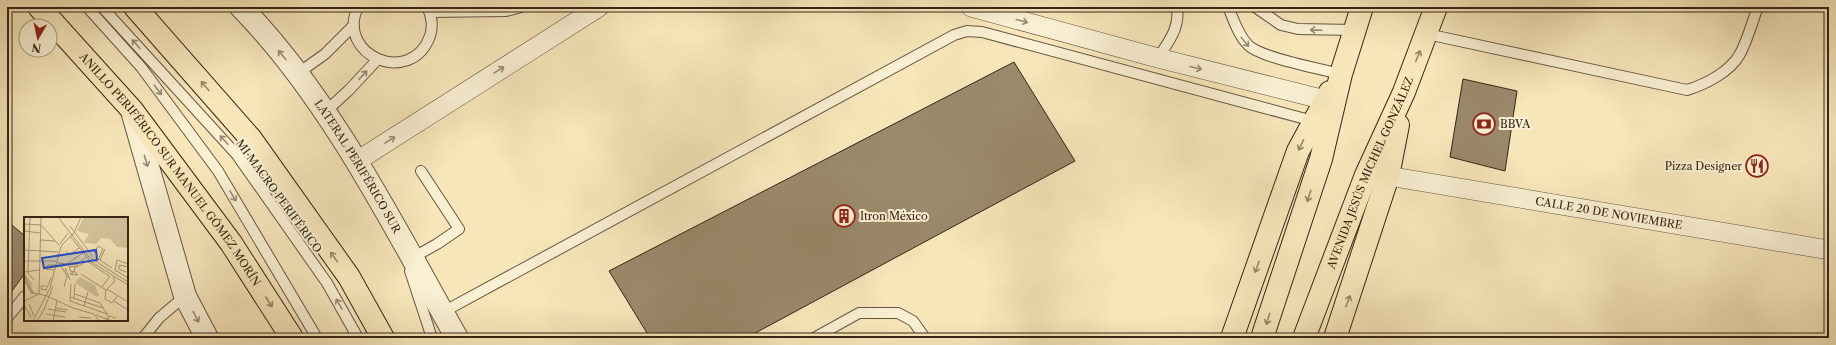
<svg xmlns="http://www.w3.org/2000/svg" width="1836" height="345" font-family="'Libre Caslon Text',serif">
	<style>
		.building { fill: #9a896b; stroke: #362516 }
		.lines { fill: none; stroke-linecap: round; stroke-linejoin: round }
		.service-casing { stroke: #66553f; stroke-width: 12 }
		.minor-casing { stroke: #66553f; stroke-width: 20 }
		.tertiary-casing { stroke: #66553f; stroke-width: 24 }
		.primary-casing { stroke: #362516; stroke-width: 24 }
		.trunk-casing { stroke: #362516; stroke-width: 24 }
		.service { stroke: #f9efd2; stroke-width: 10 }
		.minor { stroke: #f9efd2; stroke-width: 19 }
		.tertiary { stroke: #f9efd2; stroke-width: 22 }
		.primary { stroke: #f6e6ba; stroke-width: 22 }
		.trunk { stroke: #f6e6ba; stroke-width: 22 }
		.oneway { stroke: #988a74 }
		.oneway2 { stroke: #968668 }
		.labels { text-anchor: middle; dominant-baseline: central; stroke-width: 4; stroke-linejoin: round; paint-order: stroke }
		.poi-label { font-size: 11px; fill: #362516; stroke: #f9efd2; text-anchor: start }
		.street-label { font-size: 11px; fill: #362516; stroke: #f9efd2 }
		.inset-river { fill: none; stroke: #b5a482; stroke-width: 2 }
		.inset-road { fill: none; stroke: #a99978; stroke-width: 1 }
		.view { fill: #1d4ed8; fill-opacity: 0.15; stroke: #1d4ed8; stroke-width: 2 }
		.inset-edge { fill: none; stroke: #362516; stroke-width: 2 }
	</style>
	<rect width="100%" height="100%" fill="#f6e6ba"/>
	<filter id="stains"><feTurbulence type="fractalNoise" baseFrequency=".005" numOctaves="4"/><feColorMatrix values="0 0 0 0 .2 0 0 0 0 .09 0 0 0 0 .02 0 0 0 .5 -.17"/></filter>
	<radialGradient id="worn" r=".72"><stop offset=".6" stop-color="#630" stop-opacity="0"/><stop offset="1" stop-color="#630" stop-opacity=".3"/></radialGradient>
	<!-- building -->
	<path class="building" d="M1014 62 1075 161 746 338H650L609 271Z
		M1463 79 1517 91 1505 171 1450 157Z
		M7 221 25 236V273L7 298Z"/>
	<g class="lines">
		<!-- service casing -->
		<g class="service-casing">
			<path id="service" d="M87 7 141 67 218 171 317 338
				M102 7 237 155 327 283 358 338
				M358 7C335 55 411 88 430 36 433 27 432 15 427 7
				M1228 7C1234 20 1238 35 1248 45 1261 58 1321 69 1341 74
				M1255 7 1281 25 1298 29 1355 30
				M430 12 506 11 521 7
				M1427 34 1687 90C1706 84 1730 72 1740 54 1748 39 1752 22 1758 7
				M1158 58C1169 41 1180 28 1177 7
				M297 74 325 54 354 25
				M324 113 349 90 377 60
				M412 258 437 244 459 229 421 171
				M410 271 432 338
				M443 312 954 35 967 31 982 32 1313 121
				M7 318 25 296
				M143 338 159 318 185 296
				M814 338 859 313H898L913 321 925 338"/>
		</g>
		<!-- minor casing -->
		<g class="minor-casing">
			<g id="minor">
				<path d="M971 7 1158 58 1325 100"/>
				<path d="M357 161 599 7"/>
				<path id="s1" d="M1388 176 1829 250"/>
			</g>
		</g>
		<!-- tertiary casing -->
		<g class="tertiary-casing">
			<g id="tertiary">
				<path id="s2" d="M241 7C331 99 394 227 457 338"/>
				<path d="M132 111 185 296 207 338"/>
			</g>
		</g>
		<!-- primary casing -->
		<g class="primary-casing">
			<g id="primary">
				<path d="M1232 338 1298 151 1330 92"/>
				<path d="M1262 338 1321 159 1341 74 1362 7"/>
				<path id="s3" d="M1304 338 1366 175 1404 92 1436 7"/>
				<path d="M1335 338 1388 176 1398 125"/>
			</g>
		</g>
		<!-- trunk casing -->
		<g class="trunk-casing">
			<g id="trunk">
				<path id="s4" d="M39 7 132 110 231 243 292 338"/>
				<path d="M135 7 251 139 349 277 383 338"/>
			</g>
		</g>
		<!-- service -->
		<use href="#service" class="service"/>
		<!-- minor -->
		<use href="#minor" class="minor"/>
		<!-- tertiary -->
		<use href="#tertiary" class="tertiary"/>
		<!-- primary -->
		<use href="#primary" class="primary"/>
		<!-- trunk -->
		<use href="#trunk" class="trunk"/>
	</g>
	<!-- one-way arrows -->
	<defs><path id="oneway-shaft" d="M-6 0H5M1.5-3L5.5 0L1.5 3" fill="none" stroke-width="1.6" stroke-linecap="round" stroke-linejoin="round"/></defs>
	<g class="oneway">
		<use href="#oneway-shaft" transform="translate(1022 21) rotate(15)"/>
		<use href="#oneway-shaft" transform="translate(1316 30) rotate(-178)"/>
		<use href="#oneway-shaft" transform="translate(1245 42) rotate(50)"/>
		<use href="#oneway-shaft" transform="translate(136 44) rotate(-132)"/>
		<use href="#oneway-shaft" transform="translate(282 55) rotate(-130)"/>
		<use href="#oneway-shaft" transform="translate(1196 68) rotate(14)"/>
		<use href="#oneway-shaft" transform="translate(499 70) rotate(-32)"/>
		<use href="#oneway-shaft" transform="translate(363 75) rotate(-47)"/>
		<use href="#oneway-shaft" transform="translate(158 90) rotate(53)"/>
		<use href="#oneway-shaft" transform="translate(224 140) rotate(-132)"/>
		<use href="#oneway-shaft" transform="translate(390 140) rotate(-32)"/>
		<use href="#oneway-shaft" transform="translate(146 161) rotate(74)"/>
		<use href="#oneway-shaft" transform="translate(233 196) rotate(59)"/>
		<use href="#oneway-shaft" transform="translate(339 304) rotate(-120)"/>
		<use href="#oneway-shaft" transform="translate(196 317) rotate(62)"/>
	</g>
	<g class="oneway2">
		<use href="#oneway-shaft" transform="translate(1418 56) rotate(-68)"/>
		<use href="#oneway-shaft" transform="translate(205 86) rotate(-131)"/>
		<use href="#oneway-shaft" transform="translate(1301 145) rotate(116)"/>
		<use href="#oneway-shaft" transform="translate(1309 196) rotate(108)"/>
		<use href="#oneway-shaft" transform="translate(334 257) rotate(-125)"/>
		<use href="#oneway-shaft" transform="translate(1257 267) rotate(110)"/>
		<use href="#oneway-shaft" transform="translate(1348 301) rotate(-70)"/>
		<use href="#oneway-shaft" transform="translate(269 302) rotate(57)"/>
		<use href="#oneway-shaft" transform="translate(1268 319) rotate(108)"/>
	</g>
	<!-- icons -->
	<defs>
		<g id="bank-ring" transform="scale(1.15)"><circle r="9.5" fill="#f9efd2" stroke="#8f2418" stroke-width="1.5"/><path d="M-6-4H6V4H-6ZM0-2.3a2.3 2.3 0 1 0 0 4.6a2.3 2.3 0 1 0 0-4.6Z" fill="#8f2418"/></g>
		<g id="restaurant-ring" transform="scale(1.15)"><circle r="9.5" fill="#f9efd2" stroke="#8f2418" stroke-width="1.5"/><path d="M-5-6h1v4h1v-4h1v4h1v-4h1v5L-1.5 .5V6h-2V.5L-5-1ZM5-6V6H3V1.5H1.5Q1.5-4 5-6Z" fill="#8f2418"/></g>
		<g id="building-ring" transform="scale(1.15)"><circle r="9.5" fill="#f9efd2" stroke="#8f2418" stroke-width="1.5"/><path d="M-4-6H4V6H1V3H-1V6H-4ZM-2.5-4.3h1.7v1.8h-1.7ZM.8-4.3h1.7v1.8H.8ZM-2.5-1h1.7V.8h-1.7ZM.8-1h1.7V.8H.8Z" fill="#8f2418"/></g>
	</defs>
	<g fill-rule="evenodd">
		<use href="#bank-ring" x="1484" y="124"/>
		<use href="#restaurant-ring" x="1757" y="166"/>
		<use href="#building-ring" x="844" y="216"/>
	</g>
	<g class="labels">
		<!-- poi labels -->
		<g class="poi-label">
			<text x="1500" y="124">BBVA</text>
			<text x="1742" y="166" text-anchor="end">Pizza Designer</text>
			<text x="860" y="216">Itron México</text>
		</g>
		<!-- street labels -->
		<g class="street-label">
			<text stroke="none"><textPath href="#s2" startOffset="198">LATERAL PERIFÉRICO SUR</textPath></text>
			<text stroke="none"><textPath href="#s4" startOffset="209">ANILLO PERIFÉRICO SUR MANUEL GÓMEZ MORÍN</textPath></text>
			<text stroke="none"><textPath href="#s3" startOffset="178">AVENIDA JESÚS MICHEL GONZÁLEZ</textPath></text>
			<text transform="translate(279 196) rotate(54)">MI MACRO PERIFÉRICO</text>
			<text stroke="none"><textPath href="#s1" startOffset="224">CALLE 20 DE NOVIEMBRE</textPath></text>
		</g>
	</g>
	<!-- overview -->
	<g transform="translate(24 217)">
		<rect width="104" height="104" fill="#f6e6ba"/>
		<path d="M60 0H104V31L93 30 86 22 77 21 72 27 61 26 60 25 65 17 53 14ZM56 60 71 68 75 78 73 80 51 66Z" fill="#d5c59e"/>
		<path class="inset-river" d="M0 59 9 76"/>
		<path class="inset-road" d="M6 0 4 56 10 63M34 0 65 40 104 65M0 7 17 8 35 28M46 9 69 40M0 14 16 16M46 19 66 44 104 68M16 23 31 24M36 27 44 16M0 33 34 35M42 34 46 38 55 31M70 36 74 29 79 32 74 43M74 42 88 51M76 43 81 32M0 44H32M63 44 85 59M34 46 53 48 62 40M44 46 59 36M36 47 43 59 40 70M44 49 53 50 61 45M46 49V54L50 55 51 50M41 51 46 63M31 53 22 52 24 48H32M91 53 104 61M91 53 93 43 104 47M0 55 15 53M50 55 46 57 54 58 50 54M102 55 95 52V48L104 50M0 57 8 68M57 57 82 73M89 60 91 64 82 73 81 82 88 86 94 78M0 63 7 76 15 77 17 0M22 69H17V72L23 73M78 70 86 59M83 72 104 85M22 73 27 61M51 77 76 86 85 100M46 80 79 91M50 81 51 67M0 84 15 77 23 79 49 91 70 97 75 104M46 84 83 97M46 84 47 67M90 84 104 93M5 87 10 99M1 89 7 101M60 89 64 75M32 91 44 93M24 92 42 95M22 97 41 100M72 98 88 104M55 100 67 101M9 104 26 71 37 29 50 16 57 0M13 104 20 93 29 69M29 104 33 83M82 104 85 99 92 101"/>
		<path class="view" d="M72 33 73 43 20 51 18 41Z"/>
		<rect width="104" height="104" class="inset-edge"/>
	</g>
	<!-- margin -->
	<rect width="1836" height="345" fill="none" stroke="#f6e6ba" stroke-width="24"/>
	<rect x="8" y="8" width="1820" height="329" fill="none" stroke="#362516" stroke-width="2"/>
	<rect x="12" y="12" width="1812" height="321" fill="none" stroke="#362516"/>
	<!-- north arrow -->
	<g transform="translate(38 38) rotate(189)"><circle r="19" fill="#f9efd2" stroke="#ab9e87"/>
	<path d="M0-3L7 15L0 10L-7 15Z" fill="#8f2418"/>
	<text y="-6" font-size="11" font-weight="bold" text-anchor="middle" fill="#362516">N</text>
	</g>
	<rect width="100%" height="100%" filter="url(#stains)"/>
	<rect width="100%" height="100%" fill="url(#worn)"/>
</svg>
